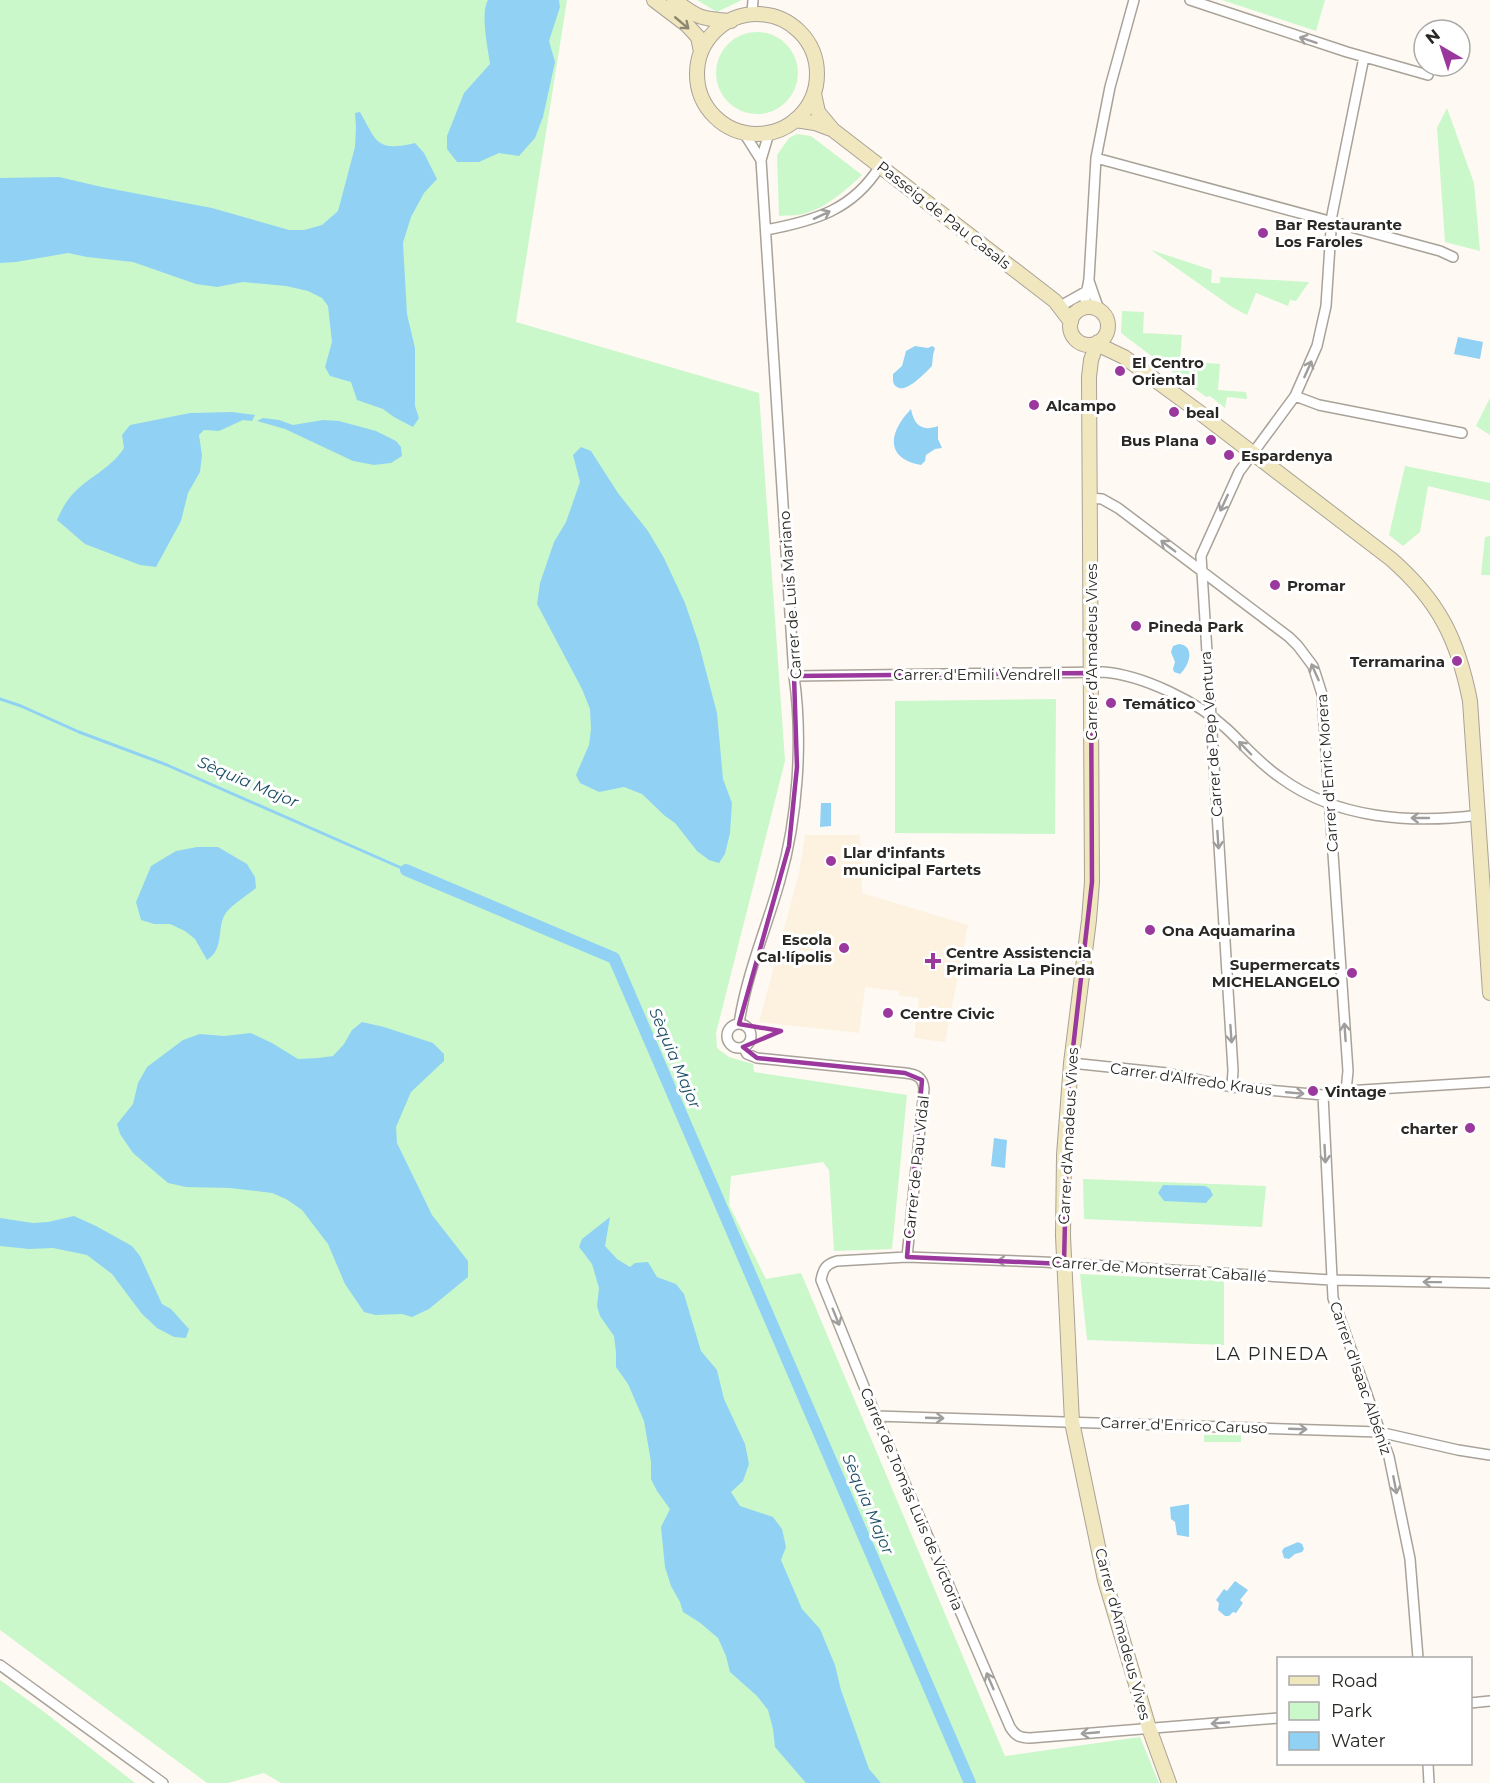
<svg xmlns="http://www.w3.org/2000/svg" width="1490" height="1783" font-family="Montserrat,sans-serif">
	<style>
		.built { fill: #fdf1e0 }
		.green { fill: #caf8ca }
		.water { fill: #91d2f4 }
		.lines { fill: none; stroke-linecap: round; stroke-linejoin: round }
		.stream { stroke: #91d2f4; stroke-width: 3 }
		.canal { stroke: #91d2f4; stroke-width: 12 }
		.street-casing { stroke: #a9a298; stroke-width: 12 }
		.secondary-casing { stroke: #a9a298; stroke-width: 16 }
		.street { stroke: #fff; stroke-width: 9 }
		.secondary { stroke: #f1e7be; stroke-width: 14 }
		.oneway { stroke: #8e8871 }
		.oneway2 { stroke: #9f9e9c }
		.marked { fill: none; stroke: #9b389e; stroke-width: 4.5; stroke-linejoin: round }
		.poi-dot { fill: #9b389e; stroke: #fff; stroke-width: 2 }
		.labels { text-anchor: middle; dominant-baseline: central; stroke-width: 6; stroke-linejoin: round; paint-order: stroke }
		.street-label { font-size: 15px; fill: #2a2824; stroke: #fff }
		.poi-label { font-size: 15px; font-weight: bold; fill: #2a2824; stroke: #fff; text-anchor: start }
		.water-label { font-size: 16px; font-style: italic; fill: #1a4e65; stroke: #fff }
		.quarter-label { font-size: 18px; letter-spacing: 1.5px; fill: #2a2824; stroke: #fff }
	</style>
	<rect width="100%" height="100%" fill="#fef9f3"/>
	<!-- built -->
	<path class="built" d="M805 835H860L862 893 968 925 945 1042 914 1038 919 998 899 996V991L865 987 859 1033 759 1022 799 873Z"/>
	<!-- green -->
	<path class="green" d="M0 0H567L516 322 759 393 785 761 716 1033 717 1048 729 1057 753 1064 754 1072 907 1095 892 1249 834 1251 829 1170 823 1162 731 1176 729 1205 766 1279 801 1273 1005 1756 1140 1737 1159 1783H281L264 1773 228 1783H207L0 1630Z
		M697 0H742L717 12Z
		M1222 0H1325L1316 31Z
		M716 73a41 41 0 1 1 82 0a41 41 0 1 1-82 0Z
		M1447 108 1474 183 1480 251 1445 242 1437 128Z
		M797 134 811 136 862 175C845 191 826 208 803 214 796 216 787 215 779 216L777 155 789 138Z
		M1151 250 1212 270 1211 283H1220V277L1309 282 1296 301 1290 300 1288 306 1256 293 1247 315 1232 307Z
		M1122 311 1144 312 1143 333 1182 335 1180 361 1220 364 1218 390 1246 392 1247 399 1227 397 1225 408 1210 396 1206 397 1121 333Z
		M1490 398V435L1476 426Z
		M1405 466 1490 483V501L1428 486 1420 532 1403 546 1389 535Z
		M1490 536V575H1481L1485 537Z
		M1056 699 1055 834 895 833V701Z
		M1083 1179 1266 1186 1262 1227 1084 1219Z
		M1080 1274 1224 1281V1345L1087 1340Z
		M1204 1435H1241V1442H1204Z
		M0 1680 43 1711 135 1783H0Z"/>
	<!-- water -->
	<path class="water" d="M488 0H559L560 7 549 41 555 62 543 117 535 138 519 156 499 153 479 162H457L447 149V136L464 93 490 64C488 48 480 14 488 0Z
		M360 112C377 142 376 152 415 143L424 153 437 179 424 193 411 217 403 243 407 314 415 348V406L419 418 413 427 394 417 383 409 357 400 351 382 330 376 325 367 332 342 328 306 322 298 308 291 286 286 243 282 217 287 196 284 133 262 87 257 68 253 16 262 0 263V178L59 177 102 187 212 208 289 230H304L322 225 338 211 355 147 356 127 355 113Z
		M1458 337 1483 342 1480 359 1454 354Z
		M915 346 928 348 932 346 935 348 933 355 932 366C926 372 906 394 897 387 892 384 893 379 893 374L902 366 906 351Z
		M911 409C914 425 922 432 938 426V439L942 448 935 449 926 455 925 461 921 465C884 458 889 432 911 409Z
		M232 412 255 415 252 421 243 420 219 431 204 430 199 435 202 455 200 472 188 493 181 521 156 567 140 565 85 544 57 520C61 511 65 503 71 496 87 477 110 470 124 448L122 435 130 425 190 413Z
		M263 418 279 420 293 425 323 420 339 421 376 431 396 441 401 447 402 456 391 463 374 465 353 461 285 429 257 421Z
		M581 447 591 451 618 493 648 531 664 558 685 603 698 641 717 713 723 779 732 803 730 833 725 854 719 863 709 860 697 851 675 823 665 816 642 794 624 787 599 792 580 783 576 775 589 745 591 729 590 709 582 689 537 604 540 583 554 542 566 522 580 482 573 455Z
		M1179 644C1196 646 1189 666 1180 674L1174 672 1173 669 1175 662 1171 652 1173 646Z
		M821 803H831V826L820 827Z
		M197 847H218L247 864 255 877 256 888C247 896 229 906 224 916 217 931 224 949 207 960L195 939 185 931 170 924H154L141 920 136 902 151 866 176 851Z
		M362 1022 384 1027 433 1043 444 1054V1061L411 1092 396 1127 397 1143 432 1215 468 1261V1277L429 1309 412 1317 402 1314 375 1315 364 1312 345 1284 328 1244 302 1210 286 1199 272 1193 230 1188 186 1187 168 1183 133 1153 120 1134 117 1124 133 1104 138 1083 147 1067 183 1040 200 1034 224 1036 251 1033 272 1043 298 1059 318 1058 333 1056 344 1044 352 1030Z
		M994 1138 1007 1140 1005 1168 991 1166Z
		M1163 1185 1205 1186 1210 1189 1213 1195 1206 1203 1164 1201 1158 1193Z
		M74 1216 96 1226 132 1246 140 1256 162 1304 171 1309 189 1329 186 1338 174 1337 157 1328 142 1314 112 1274 87 1255 53 1248 29 1249 0 1246V1218L33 1223 48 1222Z
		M610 1217 605 1246 617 1259 630 1267 635 1263 648 1262 657 1277 676 1284 684 1294 701 1351 717 1370 724 1399 745 1444 749 1464 743 1481 731 1492 740 1506 773 1517 782 1529 786 1547 781 1560 802 1609 820 1629 835 1665 841 1690 869 1769 881 1783H806L775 1747 773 1729 768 1710 757 1696 730 1672 726 1656 718 1638 699 1622 683 1612 680 1602 671 1586 665 1567 661 1527 670 1509 657 1491 651 1479V1462L644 1421 628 1384 616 1367V1352L614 1336 600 1316 597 1306 599 1288 592 1264 579 1247 582 1239Z
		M1189 1504V1537L1177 1535 1175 1522 1171 1519 1170 1507Z
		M1298 1542 1302 1544 1304 1549 1302 1552 1295 1554 1289 1559 1284 1558 1282 1551 1284 1548Z
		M1235 1581 1248 1590 1240 1600 1243 1603 1236 1613 1233 1612 1229 1616H1225L1218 1610 1219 1603 1216 1600 1224 1589 1227 1591Z"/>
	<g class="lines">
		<!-- stream -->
		<path class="stream" d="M0 699 21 706 79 732 167 765 406 870"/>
		<!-- canal -->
		<path class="canal" d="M406 870 614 958 970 1783"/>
		<!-- street casing -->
		<g class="street-casing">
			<path id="street" d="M1190 0 1347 52 1428 75
				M752 13 753 0
				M744 133 761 160 769 133
				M1096 158 1440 251 1453 257
				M766 230C814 221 853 210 880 166
				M1089 281 1099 310
				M1064 304 1087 291
				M1088 307 1085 300 1089 279 1096 158 1110 87 1134 0
				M1295 396 1319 405 1462 433
				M1090 498 1102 499 1118 508 1289 637 1298 646 1313 666 1322 694 1348 1071 1346 1091
				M794 676 1103 672C1143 675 1198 702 1227 729 1245 746 1260 764 1281 778 1337 819 1412 824 1479 815
				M739 1024C746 975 767 927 780 880 798 818 803 739 794 676L761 160
				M727 1036a12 12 0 1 1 24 0a12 12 0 1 1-24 0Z
				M743 1047 747 1054 757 1058 905 1073C916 1074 923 1077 924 1089L907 1257
				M1071 1063 1167 1073 1232 1087 1323 1095 1346 1091 1490 1082
				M1232 1087 1233 1070 1201 556 1239 472 1295 396 1317 346 1326 306 1332 215 1364 57
				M1323 1095 1333 1298 1389 1457 1410 1559 1418 1658
				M876 1416 1379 1432 1458 1450 1490 1455
				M0 1665 163 1783
				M1470 1703 1490 1701
				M1278 1718 1030 1738C1019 1738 1015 1735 1010 1727L876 1416 821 1280C823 1269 826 1264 837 1261L907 1257 1043 1262 1331 1280 1490 1283
				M1428 1764 1429 1783"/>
		</g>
		<!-- secondary casing -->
		<g class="secondary-casing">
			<path id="secondary" d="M654 0 687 25 698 37 701 52
				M674 0C698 18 701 19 731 21
				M697 74a60 60 0 1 1 120 0a60 60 0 1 1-120 0Z
				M814 94 818 112 833 130 1055 301 1071 322
				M795 120 815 123 831 129
				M1070 326a19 19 0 1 1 38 0a19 19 0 1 1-38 0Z
				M1098 342 1103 347 1124 357 1199 412 1391 559C1439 601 1458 640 1470 701L1490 993
				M1097 343 1091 360 1089 377 1092 882 1089 920 1071 1063 1064 1155 1063 1236 1072 1422 1105 1580 1149 1728 1169 1783"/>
		</g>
		<!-- street -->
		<use href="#street" class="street"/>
		<!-- secondary -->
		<use href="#secondary" class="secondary"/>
	</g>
	<!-- one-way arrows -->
	<defs><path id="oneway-shaft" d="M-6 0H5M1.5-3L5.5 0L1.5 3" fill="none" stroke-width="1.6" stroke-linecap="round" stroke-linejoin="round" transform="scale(1.5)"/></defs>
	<use class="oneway" href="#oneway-shaft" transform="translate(682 23) rotate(40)"/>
	<g class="oneway2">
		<use href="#oneway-shaft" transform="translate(1308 40) rotate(-162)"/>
		<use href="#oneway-shaft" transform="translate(822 215) rotate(-25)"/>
		<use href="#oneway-shaft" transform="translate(1308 369) rotate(-66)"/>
		<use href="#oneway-shaft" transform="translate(1224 503) rotate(115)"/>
		<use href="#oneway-shaft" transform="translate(1168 546) rotate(-143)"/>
		<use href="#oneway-shaft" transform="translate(1315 672) rotate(-114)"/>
		<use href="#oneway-shaft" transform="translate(1245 748) rotate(-134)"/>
		<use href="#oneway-shaft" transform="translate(1420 818) rotate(-180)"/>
		<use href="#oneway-shaft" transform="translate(1218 840) rotate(86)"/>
		<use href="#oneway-shaft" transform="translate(1345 1032) rotate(-94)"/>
		<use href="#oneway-shaft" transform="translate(1231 1034) rotate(86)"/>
		<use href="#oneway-shaft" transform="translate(1295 1093) rotate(5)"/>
		<use href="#oneway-shaft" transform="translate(1325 1154) rotate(87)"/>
		<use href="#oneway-shaft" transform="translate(1006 1261) rotate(-178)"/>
		<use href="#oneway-shaft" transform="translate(1432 1282) rotate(-179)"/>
		<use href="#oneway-shaft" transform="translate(836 1317) rotate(68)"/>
		<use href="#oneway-shaft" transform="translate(935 1418) rotate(2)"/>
		<use href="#oneway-shaft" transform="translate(1298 1429) rotate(2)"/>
		<use href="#oneway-shaft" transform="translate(1395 1485) rotate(79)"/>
		<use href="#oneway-shaft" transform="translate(990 1681) rotate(-113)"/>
		<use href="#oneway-shaft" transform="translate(1220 1723) rotate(176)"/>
		<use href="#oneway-shaft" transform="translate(1090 1733) rotate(175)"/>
	</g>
	<!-- marked area -->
	<path class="marked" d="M1091 673 1092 882 1068 1092 1064 1264 907 1257 922 1080 905 1073 757 1058 743 1047 781 1031 739 1024 789 846 797 767 794 676Z"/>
	<!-- markers -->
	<g class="poi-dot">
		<circle cx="1263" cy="233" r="6"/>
		<circle cx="1120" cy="371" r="6"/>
		<circle cx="1034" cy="405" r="6"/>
		<circle cx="1174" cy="412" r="6"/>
		<circle cx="1211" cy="440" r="6"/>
		<circle cx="1229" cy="455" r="6"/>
		<circle cx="1275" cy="585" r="6"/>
		<circle cx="1136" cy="626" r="6"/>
		<circle cx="1457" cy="661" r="6"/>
		<circle cx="1111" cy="703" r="6"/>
		<circle cx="831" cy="861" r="6"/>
		<circle cx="1150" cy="930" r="6"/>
		<circle cx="844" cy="948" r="6"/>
		<path d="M930 952h6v6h6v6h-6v6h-6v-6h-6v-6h6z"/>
		<circle cx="1352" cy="973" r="6"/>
		<circle cx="888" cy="1013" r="6"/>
		<circle cx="1313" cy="1091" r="6"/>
		<circle cx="1470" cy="1128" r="6"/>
	</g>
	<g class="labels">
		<!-- street labels -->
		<g class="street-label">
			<text transform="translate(944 215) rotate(38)">Passeig de Pau Casals</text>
			<text transform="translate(790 595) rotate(-94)">Carrer de Luis Mariano</text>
			<text transform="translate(1091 652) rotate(-90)">Carrer d'Amadeus Vives</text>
			<text x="977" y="674">Carrer d'Emili Vendrell</text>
			<text transform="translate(1211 734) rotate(-94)">Carrer de Pep Ventura</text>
			<text transform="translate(1327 773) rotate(-94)">Carrer d'Enric Morera</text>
			<text transform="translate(1191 1079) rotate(8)">Carrer d'Alfredo Kraus</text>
			<text transform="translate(1068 1136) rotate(-87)">Carrer d'Amadeus Vives</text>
			<text transform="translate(916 1167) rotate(-84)">Carrer de Pau Vidal</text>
			<text transform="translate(1159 1269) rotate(4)">Carrer de Montserrat Caballé</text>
			<text transform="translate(1361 1378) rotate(71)">Carrer d'Isaac Albéniz</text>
			<text transform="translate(1184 1425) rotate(2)">Carrer d'Enrico Caruso</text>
			<text transform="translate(912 1499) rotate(67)">Carrer de Tomás Luis de Victoria</text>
			<text transform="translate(1123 1634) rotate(75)">Carrer d'Amadeus Vives</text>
		</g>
		<!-- poi labels -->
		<g class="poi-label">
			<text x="1275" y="224">Bar Restaurante<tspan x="1275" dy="17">Los Faroles</tspan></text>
			<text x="1132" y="362">El Centro<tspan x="1132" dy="17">Oriental</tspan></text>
			<text x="1046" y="405">Alcampo</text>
			<text x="1186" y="412">beal</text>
			<text x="1199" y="440" text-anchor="end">Bus Plana</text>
			<text x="1241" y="455">Espardenya</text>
			<text x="1287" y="585">Promar</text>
			<text x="1148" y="626">Pineda Park</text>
			<text x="1445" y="661" text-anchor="end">Terramarina</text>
			<text x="1123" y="703">Temático</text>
			<text x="843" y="852">Llar d'infants<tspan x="843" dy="17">municipal Fartets</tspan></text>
			<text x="1162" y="930">Ona Aquamarina</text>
			<text x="832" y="939" text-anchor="end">Escola<tspan x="832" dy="17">Cal·lípolis</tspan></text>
			<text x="946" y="952">Centre Assistencia<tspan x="946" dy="17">Primaria La Pineda</tspan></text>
			<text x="1340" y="964" text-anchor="end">Supermercats<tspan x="1340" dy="17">MICHELANGELO</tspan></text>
			<text x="900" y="1013">Centre Civic</text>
			<text x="1325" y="1091">Vintage</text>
			<text x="1458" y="1128" text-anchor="end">charter</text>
		</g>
		<!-- water labels -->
		<g class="water-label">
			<text transform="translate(248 782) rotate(23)">Sèquia Major</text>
			<text transform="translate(675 1058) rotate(67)">Sèquia Major</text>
			<text transform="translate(868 1504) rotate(67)">Sèquia Major</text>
		</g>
		<!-- quarter labels -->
		<g class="quarter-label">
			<text x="1272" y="1354">LA PINEDA</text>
		</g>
	</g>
	<!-- legend -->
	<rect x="1277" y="1657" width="195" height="108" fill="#ffffff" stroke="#aaa9a7" stroke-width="1.5"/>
	<rect x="1289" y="1676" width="30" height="9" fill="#f1e7be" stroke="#aaa9a7" stroke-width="1.5"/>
	<text x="1331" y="1687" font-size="18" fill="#2a2824">Road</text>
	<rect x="1289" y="1702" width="30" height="18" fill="#caf8ca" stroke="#aaa9a7" stroke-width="1.5"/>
	<text x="1331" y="1717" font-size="18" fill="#2a2824">Park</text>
	<rect x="1289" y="1732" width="30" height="18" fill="#91d2f4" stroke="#aaa9a7" stroke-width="1.5"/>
	<text x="1331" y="1747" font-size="18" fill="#2a2824">Water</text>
	<!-- north arrow -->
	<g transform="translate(1442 48) rotate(321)"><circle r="28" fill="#ffffff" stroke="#aaa9a7" stroke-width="1.5"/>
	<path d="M0-4.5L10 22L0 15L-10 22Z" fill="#9b389e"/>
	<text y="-9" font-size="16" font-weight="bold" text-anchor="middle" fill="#2a2824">N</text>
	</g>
</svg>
